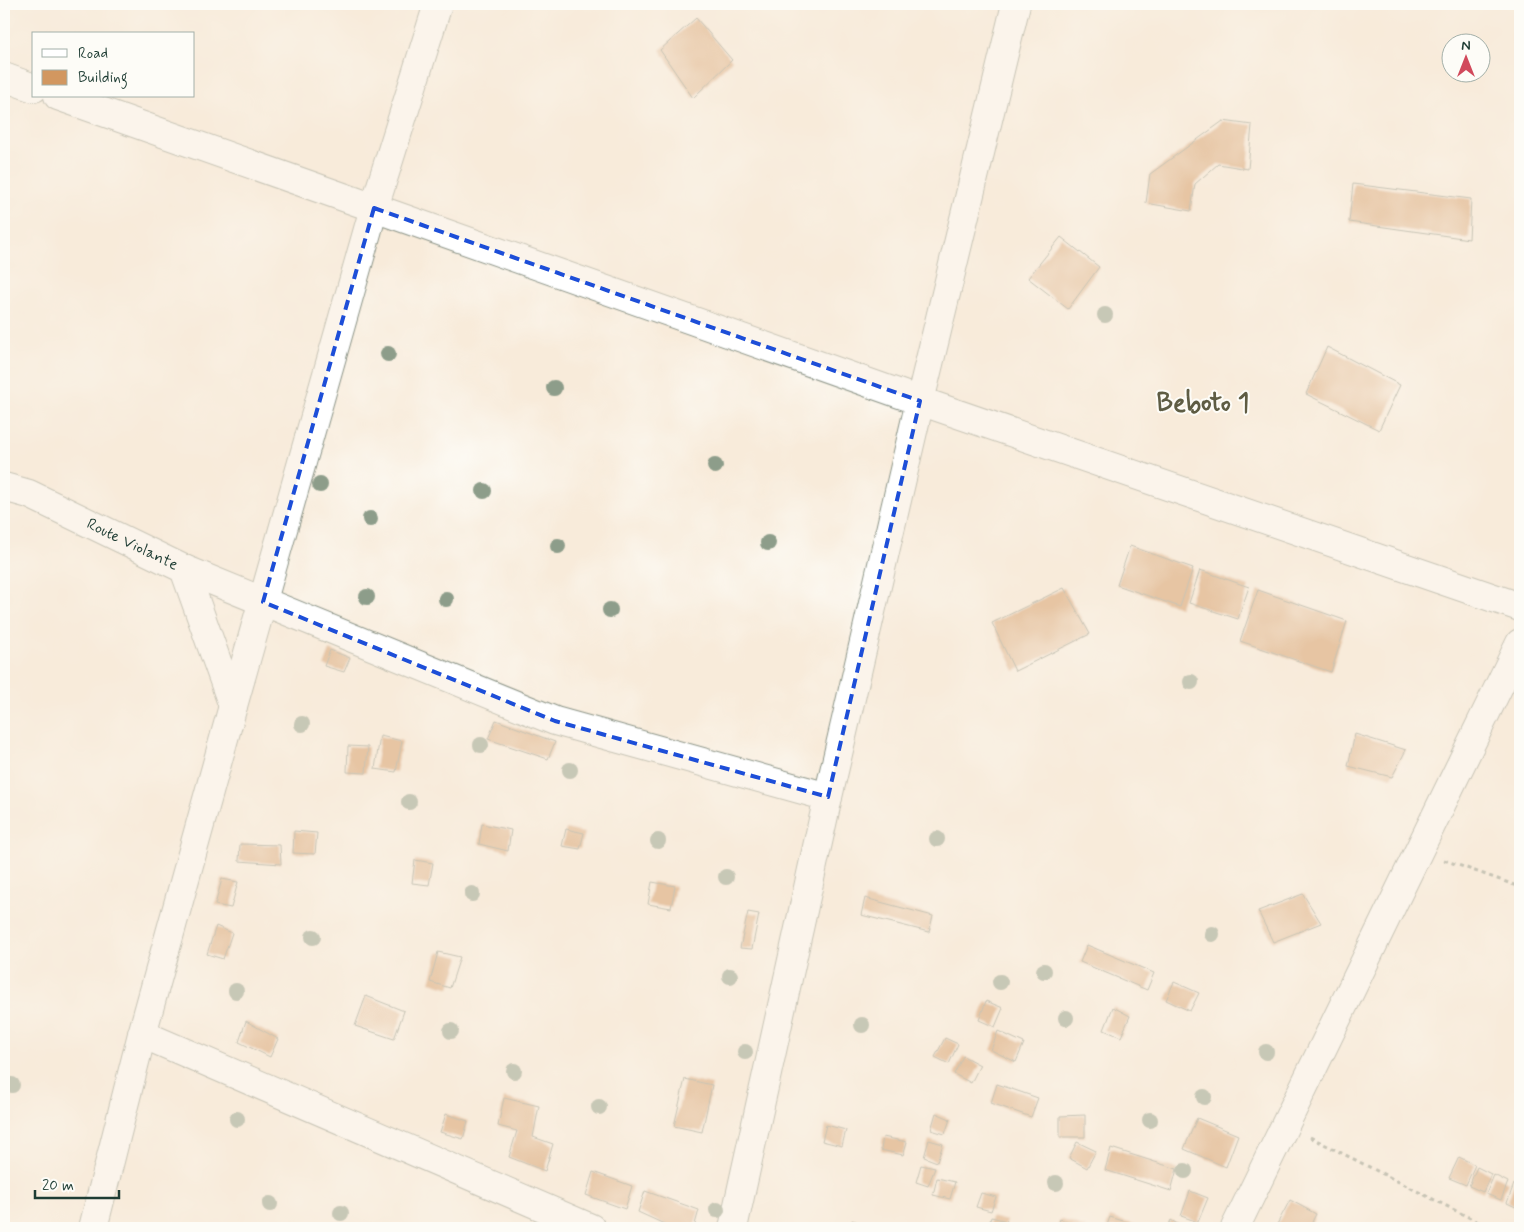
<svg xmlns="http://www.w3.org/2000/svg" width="1524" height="1232" font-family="Mynerve,sans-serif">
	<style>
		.building { fill: #d29760 }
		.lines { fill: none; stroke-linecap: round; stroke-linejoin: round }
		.minor-casing { stroke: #8c9487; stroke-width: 30 }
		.tertiary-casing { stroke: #8c9487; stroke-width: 30 }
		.path { stroke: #8c9487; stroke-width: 3; stroke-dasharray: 4 4; stroke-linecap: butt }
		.minor { stroke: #fff; stroke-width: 28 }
		.tertiary { stroke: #fff; stroke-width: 28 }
		.tree { fill: #8d9d8a }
		.marked { fill: none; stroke: #1d4ed8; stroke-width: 4; stroke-dasharray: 10 6; stroke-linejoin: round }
		.labels { text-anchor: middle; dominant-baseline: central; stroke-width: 4; stroke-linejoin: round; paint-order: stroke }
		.street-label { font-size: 16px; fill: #1f3d34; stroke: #fdfcf7 }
		.town-label { font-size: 26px; font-weight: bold; fill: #5e5c43; stroke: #fdfcf7 }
	</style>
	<rect width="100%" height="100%" fill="#fdfcf7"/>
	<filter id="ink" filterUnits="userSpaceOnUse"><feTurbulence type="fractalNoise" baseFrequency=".02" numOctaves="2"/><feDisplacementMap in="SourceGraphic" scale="10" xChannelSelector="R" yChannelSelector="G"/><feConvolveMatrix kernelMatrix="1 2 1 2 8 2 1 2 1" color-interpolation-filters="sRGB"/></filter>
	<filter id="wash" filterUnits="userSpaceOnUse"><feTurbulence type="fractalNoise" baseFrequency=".0096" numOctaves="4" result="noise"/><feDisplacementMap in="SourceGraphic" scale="20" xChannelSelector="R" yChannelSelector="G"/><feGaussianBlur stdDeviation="1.12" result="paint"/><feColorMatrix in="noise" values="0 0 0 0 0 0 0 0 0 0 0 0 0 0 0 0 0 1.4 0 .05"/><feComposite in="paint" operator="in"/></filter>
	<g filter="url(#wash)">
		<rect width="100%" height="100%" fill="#f8ebda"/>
		<g id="blocks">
			<!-- building -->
			<path class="building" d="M696 18 732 60 693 98 660 50Z
				M1223 121 1252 125 1248 169 1218 164 1195 184 1191 211 1146 203 1150 174Z
				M1353 184 1471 199 1469 239 1349 222Z
				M1061 237 1099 267 1068 309 1028 278Z
				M1327 347 1400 385 1379 430 1306 394Z
				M1130 546 1193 568 1180 607 1117 585Z
				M1200 570 1249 587 1238 619 1189 603Z
				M1064 588 1090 634 1015 671 992 623Z
				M1258 590 1347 621 1331 672 1240 641Z
				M330 650 350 658 344 672 324 666Z
				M496 720 555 742 548 759 488 739Z
				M1355 734 1406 750 1392 777 1348 766Z
				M380 736 402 741 396 772 375 769Z
				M348 746 368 747 366 773 347 772Z
				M482 824 511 830 508 851 479 844Z
				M566 829 584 833 580 849 562 846Z
				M294 831 317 833 315 854 293 853Z
				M240 844 280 845 281 864 239 861Z
				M415 860 433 863 429 885 412 883Z
				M222 879 238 882 231 908 215 905Z
				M652 882 675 886 671 908 648 904Z
				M1303 894 1321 923 1273 942 1258 911Z
				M865 898 933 916 929 932 861 915Z
				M748 912 759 914 752 949 740 948Z
				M216 926 232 933 223 959 207 954Z
				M1087 945 1154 973 1147 990 1080 962Z
				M438 952 460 957 450 988 430 982Z
				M1174 982 1199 993 1190 1011 1166 1000Z
				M366 996 404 1011 394 1039 355 1026Z
				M986 1001 1003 1008 995 1027 979 1020Z
				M1113 1007 1130 1016 1121 1037 1104 1030Z
				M246 1021 278 1039 270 1057 239 1042Z
				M998 1031 1024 1043 1016 1062 991 1050Z
				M945 1038 958 1044 949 1064 935 1057Z
				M963 1056 980 1065 971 1083 954 1074Z
				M685 1079 712 1085 702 1132 674 1126Z
				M997 1084 1038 1098 1031 1117 991 1103Z
				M504 1098 539 1106 533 1137 553 1144 545 1171 509 1157 517 1131 498 1126Z
				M936 1113 950 1119 945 1134 931 1130Z
				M446 1114 468 1121 463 1139 440 1132Z
				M1085 1115V1137H1060V1116Z
				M1197 1118 1238 1135 1226 1167 1184 1149Z
				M826 1125 846 1130 842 1146 822 1141Z
				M883 1137 907 1142 903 1155 881 1150Z
				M929 1140 943 1144 937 1162 924 1157Z
				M1077 1142 1096 1151 1087 1168 1069 1158Z
				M1111 1148 1177 1169 1171 1191 1105 1170Z
				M1459 1157 1475 1165 1466 1185 1449 1178Z
				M921 1165 935 1168 928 1186 916 1182Z
				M1477 1167 1491 1174 1483 1192 1469 1186Z
				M593 1172 632 1186 625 1209 586 1195Z
				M1494 1175 1508 1182 1501 1200 1486 1194Z
				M937 1178 955 1182 950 1199 933 1195Z
				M1514 1184 1520 1187V1209L1507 1203Z
				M645 1191 699 1210 694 1228H673L638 1212Z
				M1190 1191 1208 1198 1198 1222 1181 1216Z
				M981 1193 996 1197 991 1211 976 1207Z
				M1290 1200 1316 1214 1309 1228H1275Z
				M991 1217 1007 1221 1004 1228H988Z
				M1110 1217 1146 1228H1106Z
				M1060 1219 1086 1228H1057Z
				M852 1220 872 1226V1228H850Z
				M1171 1220 1184 1228H1167Z"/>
		</g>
	</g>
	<g filter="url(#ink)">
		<use href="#blocks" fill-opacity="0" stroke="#8c9487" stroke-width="1"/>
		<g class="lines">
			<!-- minor casing -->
			<g class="minor-casing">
				<g id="minor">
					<path id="s1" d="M4 487 29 494 184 569 233 706"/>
					<path d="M184 569 555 721 828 797"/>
					<path d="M142 1034 591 1228"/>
					<path d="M93 1228 142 1034 233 706 374 208 438 4"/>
					<path d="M733 1228 828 797 920 401 1016 4"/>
				</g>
			</g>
			<!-- tertiary casing -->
			<g class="tertiary-casing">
				<path id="tertiary" d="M4 77 34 88
					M58 96 920 401 1520 607
					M1235 1228 1520 643"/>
			</g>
			<!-- path -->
			<path class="path" d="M1444 860 1520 887
				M1310 1137 1490 1228"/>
			<!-- minor -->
			<use href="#minor" class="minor"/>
			<!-- tertiary -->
			<use href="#tertiary" class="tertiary"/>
		</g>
		<!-- trees -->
		<g class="tree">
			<circle cx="1105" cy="315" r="8"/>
			<circle cx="388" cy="354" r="8"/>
			<circle cx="554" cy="388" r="8"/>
			<circle cx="715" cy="466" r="8"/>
			<circle cx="320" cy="485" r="8"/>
			<circle cx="484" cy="491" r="8"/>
			<circle cx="370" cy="519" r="8"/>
			<circle cx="768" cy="543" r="8"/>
			<circle cx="558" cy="546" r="8"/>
			<circle cx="367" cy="597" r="8"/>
			<circle cx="446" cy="599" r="8"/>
			<circle cx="610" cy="610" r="8"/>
			<circle cx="1191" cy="682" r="8"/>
			<circle cx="302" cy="724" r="8"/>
			<circle cx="481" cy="745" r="8"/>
			<circle cx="570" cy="770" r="8"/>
			<circle cx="409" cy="802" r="8"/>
			<circle cx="937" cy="839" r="8"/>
			<circle cx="658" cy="841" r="8"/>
			<circle cx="726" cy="877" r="8"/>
			<circle cx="472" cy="894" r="8"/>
			<circle cx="1212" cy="934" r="8"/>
			<circle cx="313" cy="937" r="8"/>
			<circle cx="1044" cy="971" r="8"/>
			<circle cx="730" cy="976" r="8"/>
			<circle cx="1000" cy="982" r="8"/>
			<circle cx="236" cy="991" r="8"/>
			<circle cx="1066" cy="1018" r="8"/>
			<circle cx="862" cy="1025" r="8"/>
			<circle cx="451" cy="1031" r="8"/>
			<circle cx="745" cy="1052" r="8"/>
			<circle cx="1266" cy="1052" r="8"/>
			<circle cx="514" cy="1071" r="8"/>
			<circle cx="12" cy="1085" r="8"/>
			<circle cx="1204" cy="1097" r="8"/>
			<circle cx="599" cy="1107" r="8"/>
			<circle cx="237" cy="1119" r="8"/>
			<circle cx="1150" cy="1120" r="8"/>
			<circle cx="1185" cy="1171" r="8"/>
			<circle cx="1056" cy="1183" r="8"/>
			<circle cx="270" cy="1204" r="8"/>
			<circle cx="717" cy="1210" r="8"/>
			<circle cx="341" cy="1213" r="8"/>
		</g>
	</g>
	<!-- marked area -->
	<path d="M0 0H1524V1232H0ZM374 208 920 401 828 797 555 721 263 602Z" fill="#f8ebda" fill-opacity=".55" fill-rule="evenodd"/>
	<path class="marked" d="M374 208 920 401 828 797 555 721 263 602Z"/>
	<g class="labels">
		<!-- street labels -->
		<g class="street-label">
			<text stroke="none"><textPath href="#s1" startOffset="141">Route Violante</textPath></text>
		</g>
		<!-- town labels -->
		<g class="town-label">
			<text x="1203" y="404">Beboto 1</text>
		</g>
	</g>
	<!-- margin -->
	<rect width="1524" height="1232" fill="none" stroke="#fdfcf7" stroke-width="20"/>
	<!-- legend -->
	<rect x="32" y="32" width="162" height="65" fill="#fdfcf7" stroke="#a4b0a9"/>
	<rect x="42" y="49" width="25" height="8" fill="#ffffff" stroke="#a4b0a9"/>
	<text x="78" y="58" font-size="15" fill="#1f3d34">Road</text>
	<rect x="42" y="70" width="25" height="15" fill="#d29760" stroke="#a4b0a9"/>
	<text x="78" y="82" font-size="15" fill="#1f3d34">Building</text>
	<!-- north arrow -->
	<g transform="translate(1466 58)"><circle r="24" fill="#fdfcf7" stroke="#a4b0a9"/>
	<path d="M0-4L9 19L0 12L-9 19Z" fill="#d1495b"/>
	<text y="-8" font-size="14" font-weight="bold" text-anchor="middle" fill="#1f3d34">N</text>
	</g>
	<!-- scale -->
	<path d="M35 1190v8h84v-8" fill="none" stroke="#1f3d34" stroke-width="2.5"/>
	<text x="42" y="1190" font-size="15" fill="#1f3d34" stroke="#fdfcf7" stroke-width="4" paint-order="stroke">20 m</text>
</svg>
